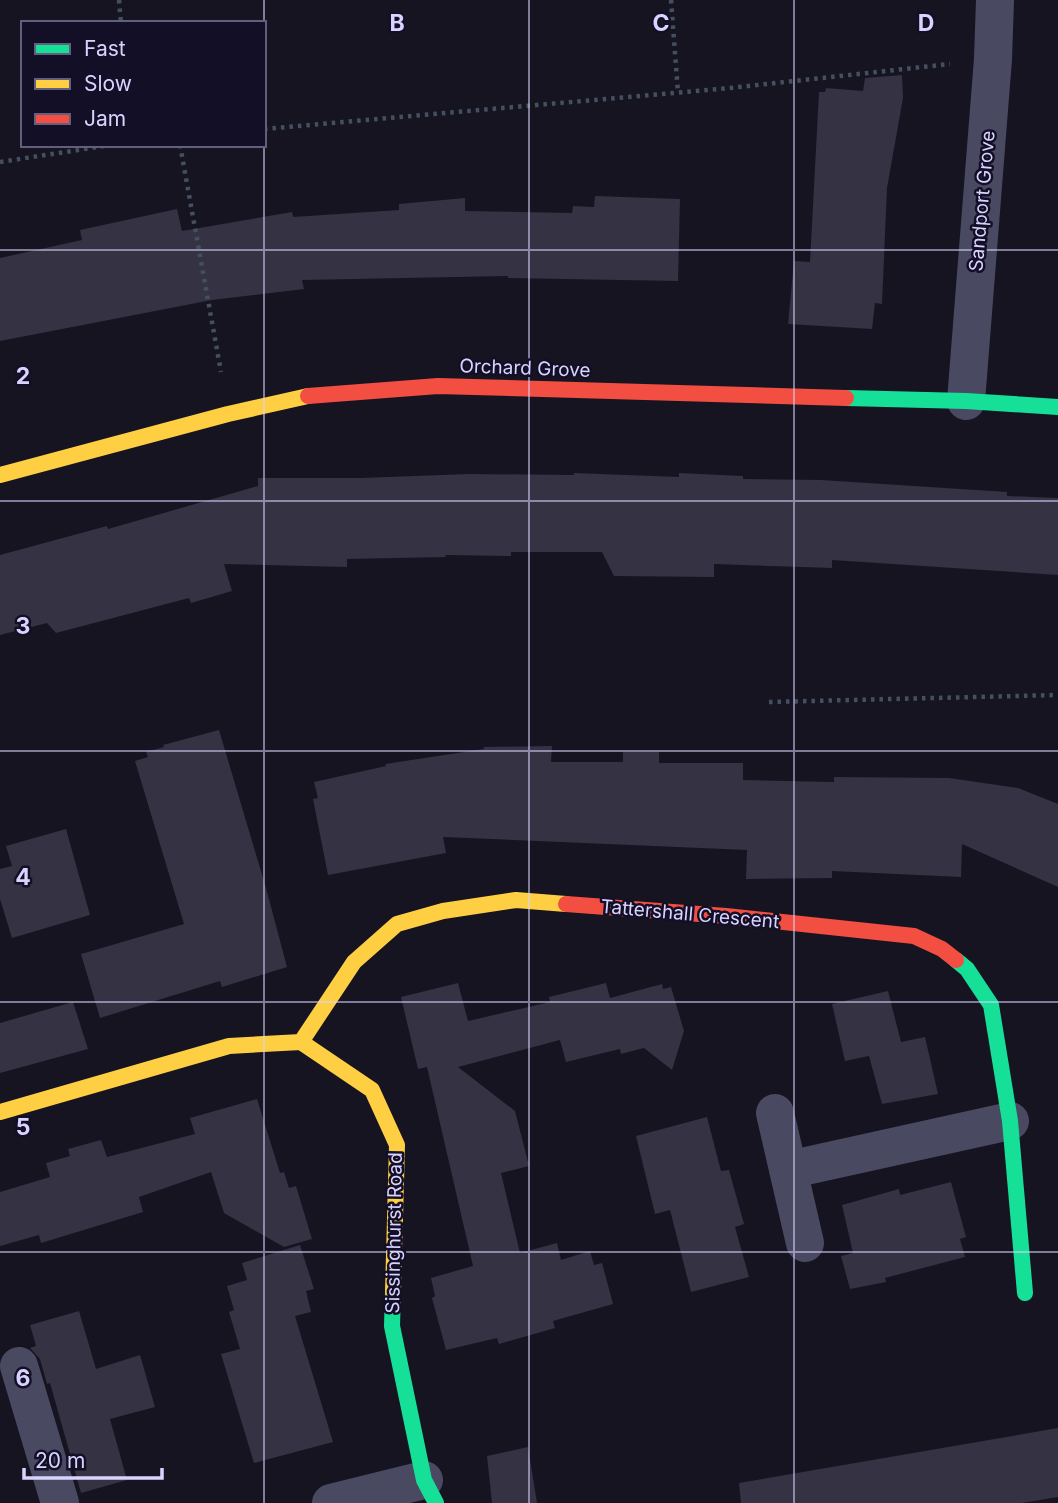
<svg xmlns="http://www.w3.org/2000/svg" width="1058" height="1503" font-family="Inter,sans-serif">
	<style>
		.building { fill: #343243 }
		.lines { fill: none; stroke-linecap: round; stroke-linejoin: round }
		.path { stroke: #44505f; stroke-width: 4.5; stroke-dasharray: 3.5 5; stroke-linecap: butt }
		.street { stroke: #4a4962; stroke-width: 38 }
		.fast { stroke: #16e098; stroke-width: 16 }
		.slow { stroke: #ffcf43; stroke-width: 16 }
		.jam { stroke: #f24e42; stroke-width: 16 }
		.grid { fill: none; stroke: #d9d4ff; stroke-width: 2; stroke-opacity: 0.55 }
		.labels { text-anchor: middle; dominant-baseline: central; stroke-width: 5; stroke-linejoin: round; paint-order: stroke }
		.street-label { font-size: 19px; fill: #d9d4ff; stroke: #130f26 }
		.grid-label { font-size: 23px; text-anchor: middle; font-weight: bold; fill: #d9d4ff; stroke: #130f26; stroke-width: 5; stroke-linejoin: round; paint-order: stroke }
	</style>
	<rect width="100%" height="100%" fill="#161421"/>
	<!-- building -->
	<path class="building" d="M902 75 903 98 887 188 882 304 875 303 872 329 788 324 794 261 810 262 819 92H825L826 88 863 91 865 78Z
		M595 196 680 199 678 281 508 278V276L302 280 304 289 212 300 0 341V258L82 240 80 230 177 209 182 231 292 212 293 217 399 210V204L465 198V211L572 213 573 206 594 207Z
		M574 473 679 477V473L743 476V479L821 480 1007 492V496L1058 498V575L832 560V568L714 564V577L614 576 602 552H511V556L445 555 446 557 347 559V567L224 564 232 591 191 603 189 598 56 633 47 623 0 635V555L107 526 108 529 258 486V478H361L469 474 574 475Z
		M219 730 266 888 287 967 222 987 220 981 100 1018 81 954 184 924 135 761 148 757 146 752 164 747 163 745Z
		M552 746 551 762H623V752H659V763H743V780L834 782V777L949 778 1018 788 1058 804V887L962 844 961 877 832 871V878L746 879 747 850 443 837 446 853 328 875 313 799 318 798 314 782 386 766 385 764 484 749V747Z
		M66 829 90 915 12 938 0 899V869L12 866 6 846Z
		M458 983 468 1021 550 1002 549 997 606 983 610 998 662 984 663 989 671 987 684 1031 672 1070 644 1048 621 1054 620 1049 566 1062 560 1040 458 1067 515 1111 529 1166 501 1173 520 1253 557 1243 561 1260 590 1251 594 1265 602 1263 613 1304 553 1321 555 1328 499 1344 497 1338 446 1350 432 1298 435 1296 431 1278 473 1266 427 1067 418 1069 401 997Z
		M888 991 901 1042 925 1037 938 1094 882 1104 869 1056 845 1061 832 1004Z
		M73 1002 88 1049 0 1073V1023Z
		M257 1099 280 1173 284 1172 289 1188 296 1186 312 1239 284 1247 224 1213 211 1172 139 1197 143 1212 41 1243 39 1235 0 1246V1192L50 1177 46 1163 70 1156 68 1149 101 1140 107 1157 195 1134 190 1118Z
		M707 1117 721 1171 729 1170 744 1224 735 1227 749 1277 691 1292 670 1210 655 1214 636 1136Z
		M951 1182 966 1237 960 1239 965 1257 885 1278 886 1282 850 1289 841 1256 853 1253 842 1205 899 1189 900 1195Z
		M300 1245 314 1289 306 1291 311 1312 295 1316 333 1442 254 1463 221 1354 240 1349 229 1312 234 1310 227 1286 247 1280 242 1263Z
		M79 1311 96 1369 140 1355 155 1407 110 1419 127 1480 81 1493 50 1383 47 1384 40 1359 30 1348 36 1346 30 1325Z
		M1058 1428V1497L1022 1503H741L739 1483Z
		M528 1447 537 1503H492L487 1456Z"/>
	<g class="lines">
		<!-- path -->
		<path class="path" d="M119 0 121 23
			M671 0 678 93
			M264 129 730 88 950 64
			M180 145 221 372
			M0 162 111 145
			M769 702 1058 695"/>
		<!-- street -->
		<path class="street" d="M966 401 993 59 995 0
			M775 1113 805 1243
			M788 1170 1010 1121
			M19 1366 60 1503
			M331 1503 424 1480"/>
		<!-- fast -->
		<path class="fast" d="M846 398 966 401 1058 407
			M956 960 967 969 991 1005 1010 1121 1025 1293
			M393 1292 392 1326 424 1480 436 1503"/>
		<!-- slow -->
		<path class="slow" d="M0 475 228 414 308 396
			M301 1042 354 962 397 924 443 911 516 900 566 904
			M0 1112 229 1046 301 1042 372 1090 397 1145 393 1292"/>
		<!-- jam -->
		<path class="jam" d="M308 396 438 386 846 398
			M566 904 726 916 914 936 942 949 956 960"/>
	</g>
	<!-- grid -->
	<path class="grid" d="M264 0V1503M529 0V1503M794 0V1503M0 250H1058M0 501H1058M0 751H1058M0 1002H1058M0 1252H1058"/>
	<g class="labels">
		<!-- street labels -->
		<g class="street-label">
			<text transform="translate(982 201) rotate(-85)">Sandport Grove</text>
			<text transform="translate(525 368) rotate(2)">Orchard Grove</text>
			<text transform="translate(690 914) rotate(5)">Tattershall Crescent</text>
			<text transform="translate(394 1233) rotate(-89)">Sissinghurst Road</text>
		</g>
	</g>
	<g class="grid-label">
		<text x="397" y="31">B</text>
		<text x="661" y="31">C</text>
		<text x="926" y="31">D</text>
		<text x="23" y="384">2</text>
		<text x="23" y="634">3</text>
		<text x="23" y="885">4</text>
		<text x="23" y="1135">5</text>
		<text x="23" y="1386">6</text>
	</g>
	<!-- legend -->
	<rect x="21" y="21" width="245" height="126" fill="#130f26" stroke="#625e7d" stroke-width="2"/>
	<rect x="35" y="44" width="35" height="10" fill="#16e098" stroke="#625e7d" stroke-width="2"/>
	<text x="84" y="56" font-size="21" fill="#d9d4ff">Fast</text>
	<rect x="35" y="79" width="35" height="10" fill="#ffcf43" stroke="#625e7d" stroke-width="2"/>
	<text x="84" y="91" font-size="21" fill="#d9d4ff">Slow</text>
	<rect x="35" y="114" width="35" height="10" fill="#f24e42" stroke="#625e7d" stroke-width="2"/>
	<text x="84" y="126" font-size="21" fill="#d9d4ff">Jam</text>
	<!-- scale -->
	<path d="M24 1468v10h138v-10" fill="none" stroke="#d9d4ff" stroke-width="3.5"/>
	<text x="35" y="1468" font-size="21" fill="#d9d4ff" stroke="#130f26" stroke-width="5" paint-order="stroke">20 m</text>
</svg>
